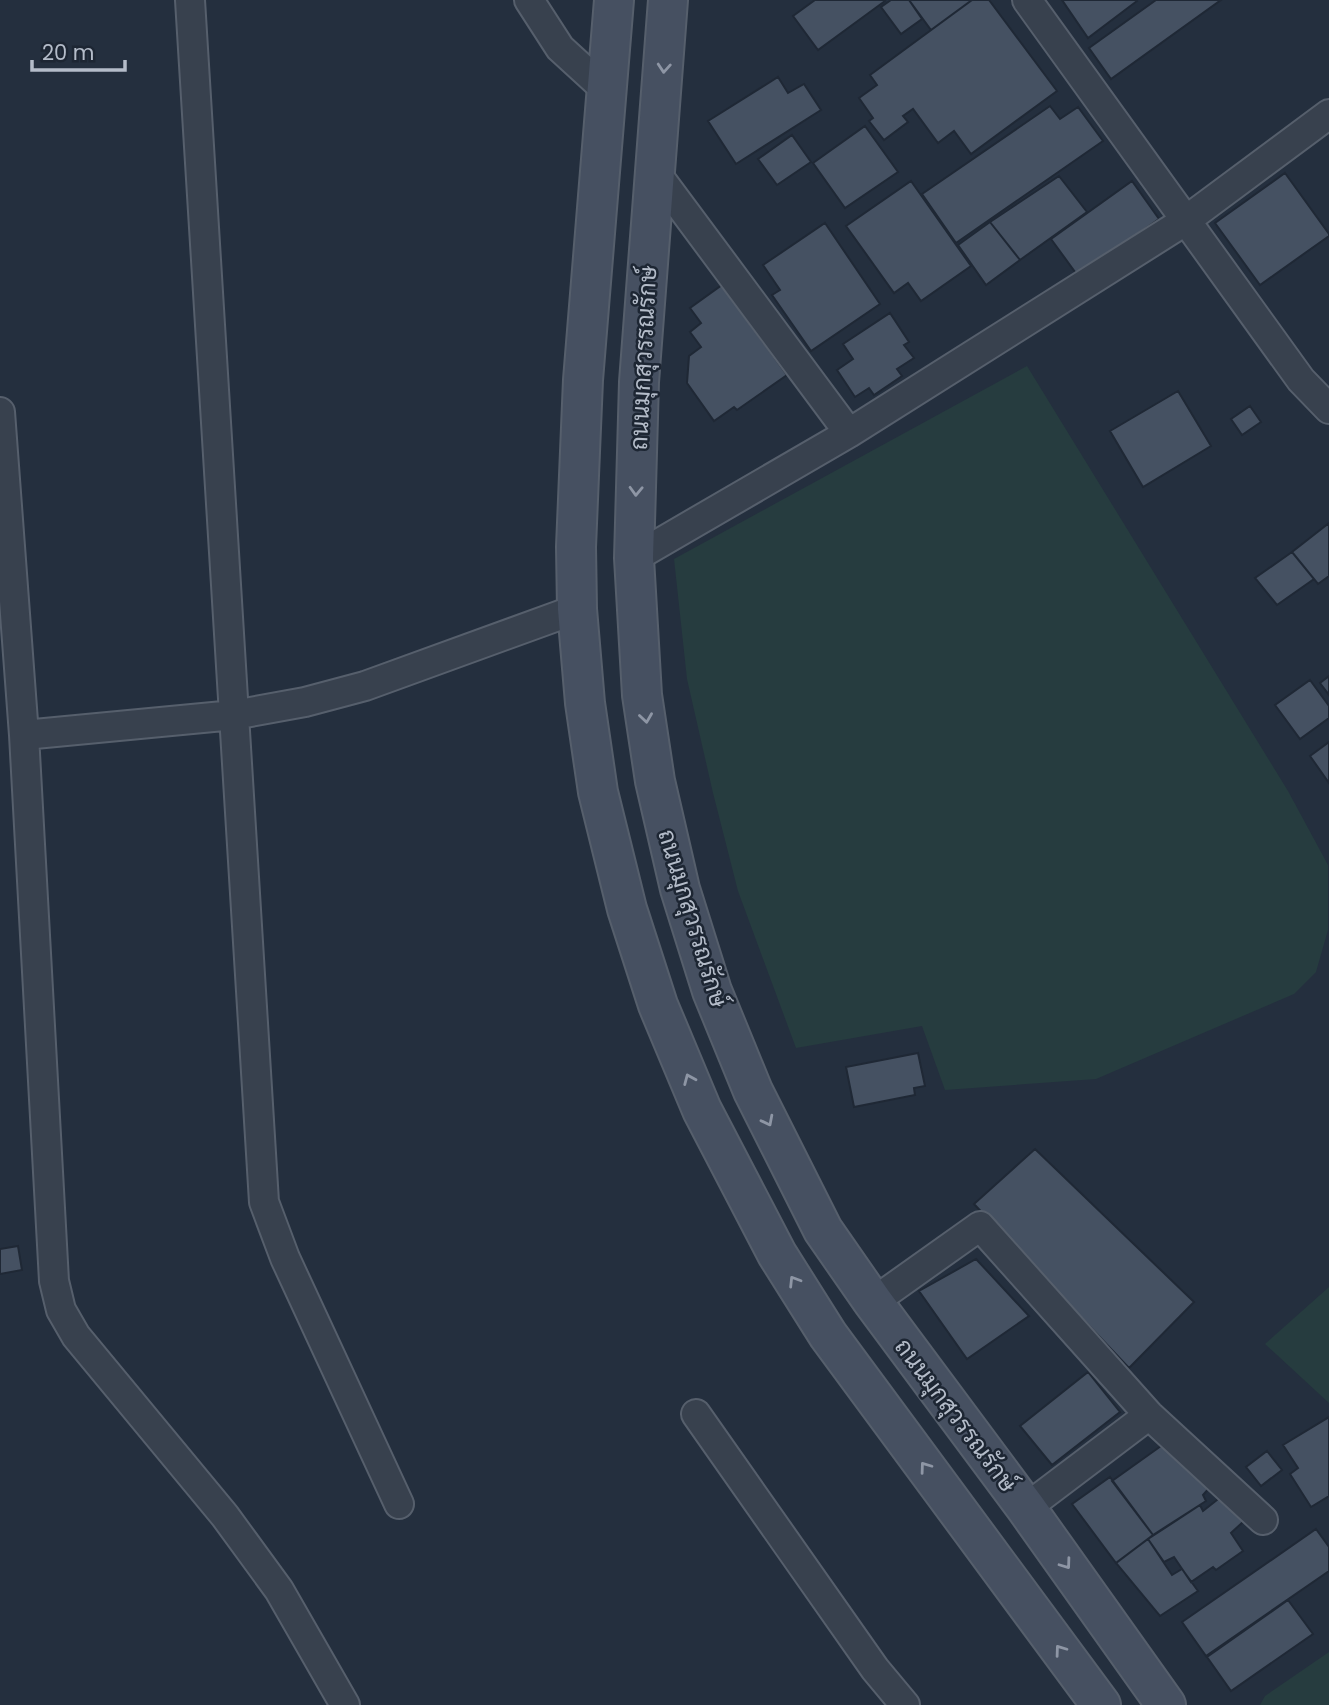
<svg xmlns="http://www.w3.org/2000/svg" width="1329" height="1705" font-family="Poppins,Sarabun,sans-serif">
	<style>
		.green { fill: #263c3f }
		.building { fill: #455162; stroke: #1f2835; stroke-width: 2 }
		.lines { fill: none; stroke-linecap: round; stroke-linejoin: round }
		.minor-casing { stroke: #565f6c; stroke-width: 32 }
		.secondary-casing { stroke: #565f6c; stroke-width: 42 }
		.minor { stroke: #38414e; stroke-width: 28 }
		.secondary { stroke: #465061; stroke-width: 38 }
		.oneway { stroke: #8e96a5 }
		.labels { text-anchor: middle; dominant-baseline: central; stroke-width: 5; stroke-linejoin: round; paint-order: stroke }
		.street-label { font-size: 24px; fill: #b4bcc9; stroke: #1d2633 }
	</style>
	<rect width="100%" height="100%" fill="#242f3e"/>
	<!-- green -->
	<path class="green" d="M1027 366 1288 791 1328 865V930L1316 972 1294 994 1096 1079 945 1090 922 1026 796 1048 738 891 713 793 687 679 674 559Z
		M1329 1287V1403L1265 1344Z
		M1329 1652V1705H1260L1265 1696Z"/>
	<!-- building -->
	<path class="building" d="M815 0H884L885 1 818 50 793 16Z
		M891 0H909L922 19 901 34 881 7Z
		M909 0H972L931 30Z
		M972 0H989L1057 91 971 154 954 131 938 143 913 109 903 116 908 122 884 140 869 121 873 118 859 98 877 85 870 75Z
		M1062 0H1136L1137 1 1088 38Z
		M1156 0H1221L1111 79 1089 48Z
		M778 77 788 93 804 84 821 110 736 164 708 121Z
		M1050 106 1060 119 1078 107 1103 141 956 243 922 194Z
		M865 126 898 172 845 208 813 163Z
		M792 135 811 162 777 185 758 159Z
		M1285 173 1329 234V236L1260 285 1215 223Z
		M1059 176 1087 212 1020 260 990 222Z
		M911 181 971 266 921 301 908 283 894 293 846 226Z
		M1132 181 1159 219 1078 276 1051 239Z
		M990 222 1020 260 986 285 958 245Z
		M825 223 880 304 811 351 772 295 780 290 763 265Z
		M722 285 787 375 737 410 734 407 714 421 687 383 689 356 701 347 690 332 701 323 690 308Z
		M890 313 909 342 904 345 914 358 897 369 902 376 874 395 869 388 855 397 837 370 853 359 843 344Z
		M1178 391 1211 446 1143 487 1110 431Z
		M1250 406 1261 422 1242 435 1231 419Z
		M1329 523V576L1318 584 1292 552Z
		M1292 552 1314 579 1277 605 1255 578Z
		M1329 676V695L1320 683Z
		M1310 680 1329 706V718L1300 739 1275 705Z
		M1329 742V783L1310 756Z
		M918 1053 925 1086 914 1088 915 1095 854 1107 846 1067Z
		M1035 1149 1194 1302 1129 1368 974 1204Z
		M18 1246 22 1270 0 1274V1249Z
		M976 1259 1029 1316 967 1359 919 1291Z
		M1088 1372 1120 1412 1052 1465 1020 1426Z
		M1329 1417V1496L1311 1507 1290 1474 1298 1468 1283 1445Z
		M1168 1441 1211 1486 1203 1495 1206 1501 1153 1535 1112 1481Z
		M1267 1451 1282 1470 1261 1486 1246 1467Z
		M1110 1477 1153 1535 1116 1563 1072 1504Z
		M1222 1496 1244 1521 1231 1533 1243 1551 1216 1570 1213 1567 1191 1582 1174 1557 1164 1562 1148 1539 1200 1505 1203 1511Z
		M1316 1529 1329 1547V1571L1206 1656 1182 1622Z
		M1148 1539 1172 1575 1182 1569 1198 1591 1160 1616 1116 1563Z
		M1288 1600 1313 1634 1231 1691 1207 1657Z"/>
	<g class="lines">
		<!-- minor casing -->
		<g class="minor-casing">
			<path id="minor" d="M190 0 264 1202 285 1258 399 1504
				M529 0 560 48 607 91
				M1027 0 1301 380 1329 409
				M656 173 849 433
				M0 412 24 735 54 1281 61 1310 76 1336 225 1516 279 1590 345 1705
				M634 558 849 433 1185 221 1329 114
				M24 735 234 715 305 702 365 686 577 609
				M873 1302 980 1226 1149 1415 1263 1520
				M696 1414 875 1669 905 1705
				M1026 1508 1149 1415"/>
		</g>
		<!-- secondary casing -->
		<g class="secondary-casing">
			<path id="secondary" d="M614 0 583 380 576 547 577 609 585 703 598 792 627 909 658 1005 702 1110 777 1254 828 1335 1101 1705
				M668 0 639 382 634 558 642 695 655 781 680 889 712 991 753 1091 823 1230 873 1302 1026 1508 1166 1705"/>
		</g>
		<!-- minor -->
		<use href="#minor" class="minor"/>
		<!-- secondary -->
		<use href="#secondary" class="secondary"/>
	</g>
	<!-- one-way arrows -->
	<defs><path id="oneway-chevron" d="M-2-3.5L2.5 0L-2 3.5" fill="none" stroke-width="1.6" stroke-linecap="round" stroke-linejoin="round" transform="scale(1.75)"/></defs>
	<g class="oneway">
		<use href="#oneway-chevron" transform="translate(664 68) rotate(94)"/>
		<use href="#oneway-chevron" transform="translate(636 491) rotate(92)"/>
		<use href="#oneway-chevron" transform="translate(646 718) rotate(82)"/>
		<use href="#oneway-chevron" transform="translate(689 1079) rotate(-113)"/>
		<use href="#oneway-chevron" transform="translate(768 1121) rotate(63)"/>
		<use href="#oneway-chevron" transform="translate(794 1281) rotate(-122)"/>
		<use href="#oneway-chevron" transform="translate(925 1467) rotate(-126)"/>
		<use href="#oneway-chevron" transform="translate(1066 1564) rotate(54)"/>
		<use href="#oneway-chevron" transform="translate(1060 1650) rotate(-126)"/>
	</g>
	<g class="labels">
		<!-- street labels -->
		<g class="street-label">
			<text transform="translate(643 358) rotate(-87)">ถนนมุกสุวรรณรักษ์</text>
			<text transform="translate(693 918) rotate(73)">ถนนมุกสุวรรณรักษ์</text>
			<text transform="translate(956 1415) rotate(53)">ถนนมุกสุวรรณรักษ์</text>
		</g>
	</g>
	<!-- scale -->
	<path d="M32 60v10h93v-10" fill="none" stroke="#b4bcc9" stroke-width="3.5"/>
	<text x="42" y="60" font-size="21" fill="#b4bcc9" stroke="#1d2633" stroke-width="5" paint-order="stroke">20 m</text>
</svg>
